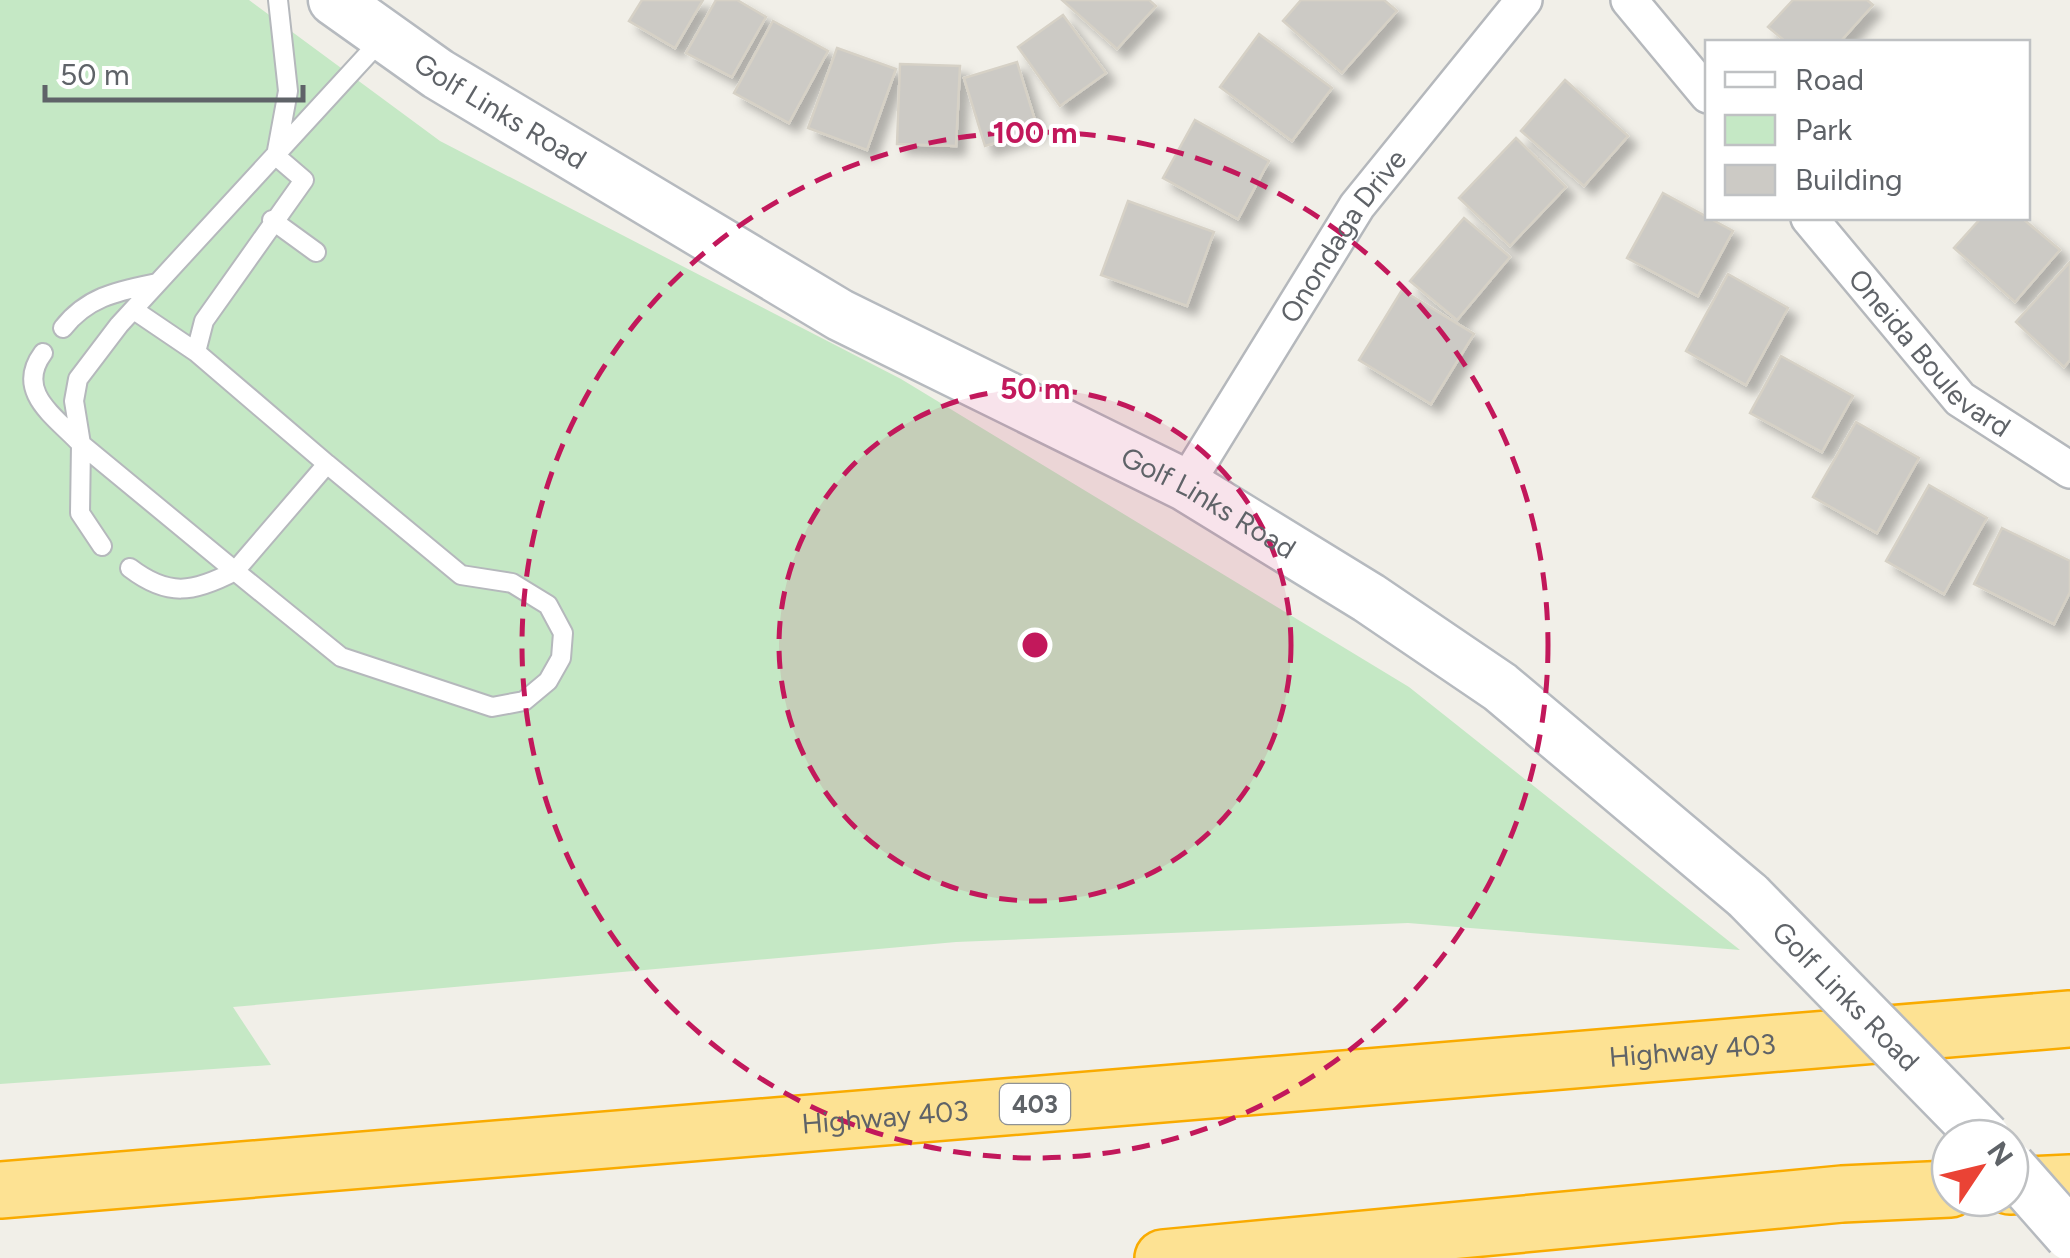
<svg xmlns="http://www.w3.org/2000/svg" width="2070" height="1258" font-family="Figtree,sans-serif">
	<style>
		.green { fill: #c5e8c5 }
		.building { fill: #cccac5; stroke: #d6d1c6; stroke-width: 2.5; filter: url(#shadow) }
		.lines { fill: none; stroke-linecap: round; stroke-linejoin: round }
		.service-casing { stroke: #b5b8bc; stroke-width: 22 }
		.minor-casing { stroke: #b5b8bc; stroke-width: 40 }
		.secondary-casing { stroke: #b6babf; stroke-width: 55 }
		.motorway-casing { stroke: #f9ab00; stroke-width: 60 }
		.service { stroke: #fff; stroke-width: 18 }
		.minor { stroke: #fff; stroke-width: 35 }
		.secondary { stroke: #fff; stroke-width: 50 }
		.motorway { stroke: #fde293; stroke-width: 55 }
		.secondary-bridge-casing { stroke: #b6babf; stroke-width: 55; stroke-linecap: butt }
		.secondary-bridge { stroke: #fff; stroke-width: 50 }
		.ring { fill: none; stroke: #c2185b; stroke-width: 5; stroke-dasharray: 18 12 }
		.labels { text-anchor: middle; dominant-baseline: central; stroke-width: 8; stroke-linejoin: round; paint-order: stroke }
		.shield { fill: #fff; stroke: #8f9295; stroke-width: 2.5 }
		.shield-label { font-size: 25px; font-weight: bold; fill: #5f6368 }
		.street-label { font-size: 28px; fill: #5f6368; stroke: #fff }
		.centre { fill: #c2185b; stroke: #fff; stroke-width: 5 }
		.ring-label { font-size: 30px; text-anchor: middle; font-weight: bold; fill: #c2185b; stroke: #fff; stroke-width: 8; stroke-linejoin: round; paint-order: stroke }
	</style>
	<defs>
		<filter id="shadow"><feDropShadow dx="9" dy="9" stdDeviation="5" flood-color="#0004"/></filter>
	</defs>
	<rect width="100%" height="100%" fill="#f1efe8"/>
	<!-- green -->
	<path class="green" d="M0 0H249L440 141 901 379 1409 687 1740 950 1408 923 956 942 233 1007 271 1065 0 1084Z"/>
	<!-- building -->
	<path class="building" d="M642 0H703L675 48 629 21Z
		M716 0H737L766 17 732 77 686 53Z
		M1062 0H1149L1156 6 1117 49Z
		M1301 0H1384L1397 11 1342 73 1283 21Z
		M1793 0H1867L1873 5 1840 42H1786L1768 27Z
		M1063 15 1106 73 1060 106 1018 47Z
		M773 21 828 51 789 123 734 93Z
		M1259 34 1332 88 1292 141 1220 87Z
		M837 48 896 69 867 150 808 128Z
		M1017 62 1038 130 985 146 964 78Z
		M900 64 960 66 956 146 897 144Z
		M1565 80 1628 136 1584 186 1521 131Z
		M1195 120 1269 161 1238 219 1163 178Z
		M1516 138 1566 187 1510 246 1459 198Z
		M1663 193 1733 231 1698 296 1627 258Z
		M1128 201 1214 232 1187 306 1101 275Z
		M1464 218 1510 257 1457 320 1410 281Z
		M1981 218H2022L2060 250 2015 302 1954 248Z
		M2070 262V360L2064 367 2016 322Z
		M1728 274 1788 308 1746 385 1686 351Z
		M1402 290 1474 334 1431 404 1359 360Z
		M1781 356 1853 396 1822 452 1750 413Z
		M1856 422 1919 458 1877 533 1813 497Z
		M1929 485 1987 518 1944 594 1886 561Z
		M2002 528 2070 561V592L2054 624 1974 584Z"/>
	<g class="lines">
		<!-- service casing -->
		<g class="service-casing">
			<path id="service" d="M272 220 316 252
				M134 310 196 352 327 464 235 571 81 444 74 401 78 379 119 325 381 40
				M63 328C88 296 119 291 157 283
				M196 352 204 321 304 180 276 156 288 91 278 0
				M43 353C14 392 56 417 81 444L80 513 102 546
				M130 568C168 597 193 593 235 571L341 657 492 707 524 701 548 681 561 658 563 633 548 605 512 583 461 575 327 464"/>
		</g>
		<!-- minor casing -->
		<g class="minor-casing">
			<g id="minor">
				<path d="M1629 0 1708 95"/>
				<path id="s1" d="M1809 218 1960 399 2070 470"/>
				<path id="s2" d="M1185 485 1357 206 1524 0"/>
			</g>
		</g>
		<!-- secondary casing -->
		<g class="secondary-casing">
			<g id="secondary">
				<path id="s3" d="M334 0 438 74 840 315 1185 485 1369 598 1500 687 1748 896"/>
			</g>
		</g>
		<!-- motorway casing -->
		<g class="motorway-casing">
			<g id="motorway">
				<path d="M2010 1186 2070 1183"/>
				<path id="s4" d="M0 1190 2070 1019"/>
				<path d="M1163 1258 1842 1194 1950 1189"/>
			</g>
		</g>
		<!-- service -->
		<use href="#service" class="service"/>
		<!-- minor -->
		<use href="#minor" class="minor"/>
		<!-- secondary -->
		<use href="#secondary" class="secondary"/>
		<!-- motorway -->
		<use href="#motorway" class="motorway"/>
		<!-- secondary-bridge casing -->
		<g class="secondary-bridge-casing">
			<g id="secondary-bridge">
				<path id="s5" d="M1748 896 1985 1138"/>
				<path d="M2010 1167 2070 1235"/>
			</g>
		</g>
		<!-- secondary-bridge -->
		<use href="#secondary-bridge" class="secondary-bridge"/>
	</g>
	<!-- distance rings -->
	<circle cx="1035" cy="645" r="256" fill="#c2185b" fill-opacity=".12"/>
	<g class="ring">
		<circle cx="1035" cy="645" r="256"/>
		<circle cx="1035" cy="645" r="513"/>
	</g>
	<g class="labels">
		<!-- shield labels -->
		<rect class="shield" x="1000" y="1084" width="70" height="40" rx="8"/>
		<g class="shield-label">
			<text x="1035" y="1104">403</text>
		</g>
		<!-- street labels -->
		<g class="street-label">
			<text stroke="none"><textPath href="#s3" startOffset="200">Golf Links Road</textPath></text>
			<text stroke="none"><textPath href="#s2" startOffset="295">Onondaga Drive</textPath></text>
			<text stroke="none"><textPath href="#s1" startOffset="182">Oneida Boulevard</textPath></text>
			<text stroke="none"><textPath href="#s3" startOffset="1010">Golf Links Road</textPath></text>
			<text stroke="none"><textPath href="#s5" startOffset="140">Golf Links Road</textPath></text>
			<text stroke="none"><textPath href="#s4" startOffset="1698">Highway 403</textPath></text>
			<text stroke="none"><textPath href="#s4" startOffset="888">Highway 403</textPath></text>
		</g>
	</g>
	<circle cx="1035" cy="645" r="15" class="centre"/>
	<g class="ring-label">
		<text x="1035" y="143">100 m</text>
		<text x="1035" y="399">50 m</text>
	</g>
	<!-- legend -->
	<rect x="1705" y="40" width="325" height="180" fill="#ffffff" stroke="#bfc1c3" stroke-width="2.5"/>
	<rect x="1725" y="72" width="50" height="15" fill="#ffffff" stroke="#bfc1c3" stroke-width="2.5"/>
	<text x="1795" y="90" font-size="30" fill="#5f6368">Road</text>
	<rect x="1725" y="115" width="50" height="30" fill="#c5e8c5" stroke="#bfc1c3" stroke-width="2.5"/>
	<text x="1795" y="140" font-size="30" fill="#5f6368">Park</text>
	<rect x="1725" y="165" width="50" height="30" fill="#cccac5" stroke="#bfc1c3" stroke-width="2.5"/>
	<text x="1795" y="190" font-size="30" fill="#5f6368">Building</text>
	<!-- north arrow -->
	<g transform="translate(1980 1168) rotate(55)"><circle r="48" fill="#ffffff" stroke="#bfc1c3" stroke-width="2.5"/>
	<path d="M0-8L18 38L0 25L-18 38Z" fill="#ea4335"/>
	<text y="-15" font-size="28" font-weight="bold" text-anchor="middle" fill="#5f6368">N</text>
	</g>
	<!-- scale -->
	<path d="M45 85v15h258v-15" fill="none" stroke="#5f6368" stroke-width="5"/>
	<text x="60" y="85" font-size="30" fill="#5f6368" stroke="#ffffff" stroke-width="8" paint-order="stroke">50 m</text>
</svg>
